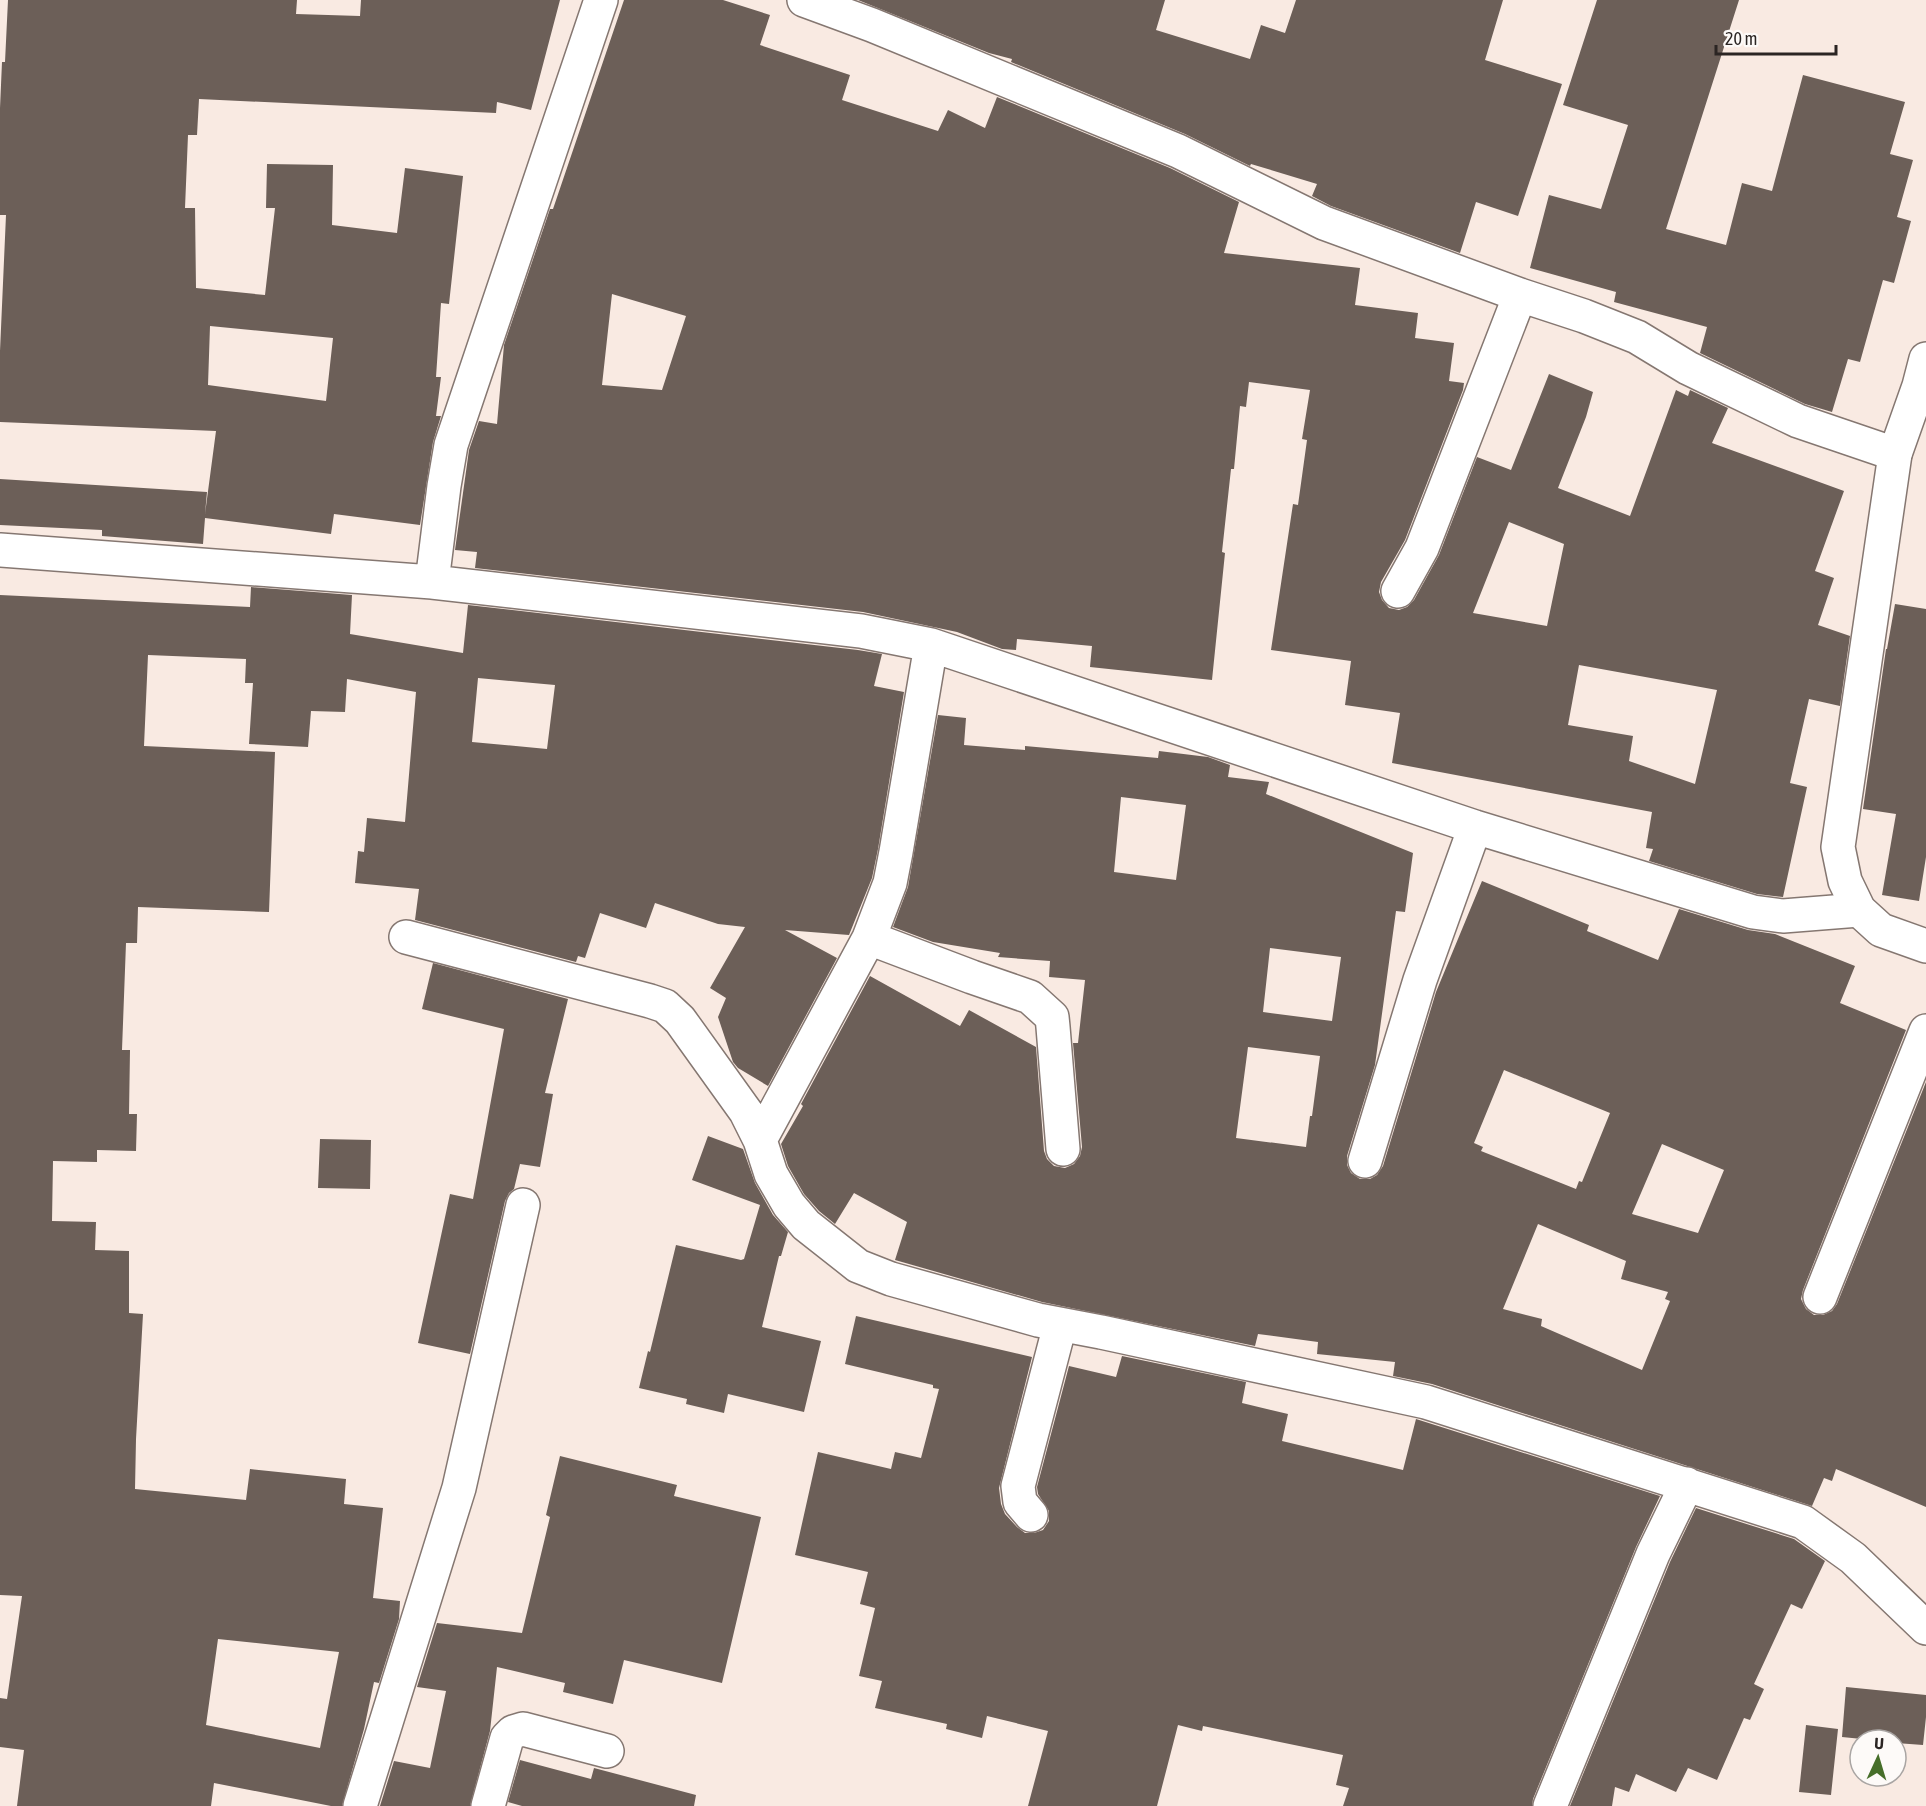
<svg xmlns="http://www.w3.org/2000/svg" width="1926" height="1806" font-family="'Asap Condensed',sans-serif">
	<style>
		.building { fill: #6c5f58; fill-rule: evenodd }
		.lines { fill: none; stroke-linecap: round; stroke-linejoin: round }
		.minor-casing { stroke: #857771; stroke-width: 36 }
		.major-casing { stroke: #857771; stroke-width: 36 }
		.minor { stroke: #fff; stroke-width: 33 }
		.major { stroke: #fff; stroke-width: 33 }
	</style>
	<rect width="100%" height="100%" fill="#f9eae2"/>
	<!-- building -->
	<path class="building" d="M8 0H297L296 14 360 16 361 0H560L531 110 497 102 496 113 199 99 197 135H188L185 208H195L196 288 265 295 275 208H266L267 164 333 165 332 225 397 233 405 168 463 176 449 304 441 303 436 377H441L436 416H441L433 442 420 525 334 514 331 534 205 518 203 544 102 536V530L0 525V479L207 492 205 514 216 431 0 422V351L6 215H0V108L2 62H5ZM210 326 333 338 326 401 208 385Z
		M624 0H723L770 15 760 45 850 75 842 100 938 131 948 110 985 128 997 97 1170 168 1239 202 1224 253 1360 268 1355 305 1418 313 1415 338 1454 343 1449 381 1464 383 1463 390 1405 540 1381 582 1379 592 1382 600 1389 608 1399 610 1407 607 1414 600 1439 555 1477 457 1511 470 1549 374 1593 392 1586 417 1558 488 1630 516 1676 390 1688 396 1690 390 1728 408 1712 443 1844 491 1815 571 1834 578 1818 625 1850 636 1840 706 1809 699 1790 783 1807 787 1783 897 1757 894 1649 861 1653 849 1646 848 1652 812 1392 763 1400 713 1345 705 1351 661 1271 650 1293 504 1298 505 1307 440 1302 439 1310 390 1249 382 1246 407 1240 406 1234 469H1231L1222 552 1225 553 1212 680 1090 667 1092 646 1017 639 1016 650 1002 649 957 632 863 612 475 568 477 552 455 550 469 450 479 421 497 424 504 345 550 209H553ZM612 294 686 316 662 390 602 385ZM1509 522 1564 544 1547 626 1473 613ZM1579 665 1717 690 1695 784 1629 761 1633 736 1568 725Z
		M858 0H1165L1156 30 1250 59 1261 25 1285 33 1296 0H1503L1485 60 1562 84 1518 216 1476 202 1460 253 1331 206 1312 196 1317 184 1251 164 1250 166 1185 134 1011 62 1012 59 989 53Z
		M1597 0H1739L1666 229 1726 245 1742 183 1772 191 1803 75 1905 102 1890 154 1913 160 1897 217 1911 221 1894 283 1883 280 1860 362 1848 359 1832 412 1805 404 1700 353 1707 327 1614 302 1616 292 1530 268 1549 195 1601 209 1628 125 1563 105Z
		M251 587 352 595 350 634 463 653 468 605 858 650 882 654 874 686 904 692 878 849 872 878 849 935 785 930 837 958 768 1086 738 1068 733 1062 718 1017 726 998 710 988 745 927 718 924 655 903 646 928 600 913 585 958 578 956 576 962 415 920 419 889 355 883 358 851 364 852 367 818 405 822 416 692 347 679 345 712 311 711 308 747 249 744 253 683H245L246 659 148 655 144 746 275 752 269 912 138 907 137 943H126L122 1050H130L129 1114H137L136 1151 97 1150V1162L53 1161 52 1221 96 1222 95 1250 129 1251V1313L143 1314 136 1439 135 1489 246 1500 250 1469 346 1479 344 1504 383 1508 373 1598 400 1601 399 1619 379 1683 374 1682 364 1729 342 1806H331L214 1783 211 1806H17L24 1750 0 1747V1698L7 1699 22 1596 0 1595V595L250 607ZM478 678 555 685 547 749 472 742ZM218 1639 339 1652 320 1748 206 1725Z
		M1895 604 1926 609V857L1919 901 1882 895 1896 814 1863 809 1886 649H1887Z
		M938 715 966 718 964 745 1025 750V746L1158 758 1159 751 1208 757 1230 765 1228 777 1269 782 1266 794 1413 853 1405 912 1396 911 1375 1065 1347 1156V1165L1351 1173 1360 1179H1370L1377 1175 1383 1166 1436 992 1482 881 1589 925 1587 931 1658 960 1679 909 1748 930 1775 934 1855 966 1840 1003 1906 1030 1803 1290 1801 1299 1806 1309 1814 1315H1823L1832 1311 1837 1304 1926 1082V1507L1836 1469 1832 1481 1824 1478 1812 1506 1432 1384 1393 1376 1395 1362 1317 1354 1318 1342 1258 1334 1255 1346 1042 1302 895 1260 907 1222 854 1193 835 1224 819 1211 804 1194 788 1166 781 1144 803 1106 801 1104 870 976 960 1026 969 1010 1036 1047 1044 1151 1047 1159 1054 1166 1065 1168 1074 1164 1080 1156 1082 1147 1073 1043H1078L1085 980 1049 977 1050 961 998 957 1000 953 933 942 893 927 908 887ZM1121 797 1186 805 1176 880 1114 872ZM1270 948 1341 957 1332 1021 1263 1012ZM1248 1047 1320 1056 1312 1116H1310L1306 1147 1236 1138ZM1504 1070 1610 1113 1582 1182 1579 1181 1576 1189 1481 1151 1483 1147 1474 1143ZM1662 1144 1724 1170 1698 1233 1632 1214ZM1538 1224 1626 1261 1621 1279 1668 1292 1665 1299 1670 1301 1642 1370 1541 1326 1542 1319 1503 1309Z
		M433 963 568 999 545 1093 553 1094 540 1167 520 1164 514 1189 509 1193 505 1201 470 1354 418 1343 450 1194 473 1199 504 1029 422 1009Z
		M708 1136 743 1149 755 1183 773 1215 788 1232 781 1256H779L762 1327 821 1341 804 1412 728 1394 724 1413 686 1404 687 1399 639 1388 648 1351 650 1352 676 1245 741 1260 744 1259 760 1205 692 1180Z
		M320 1139 371 1140 370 1189 318 1188Z
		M856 1316 1032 1357 999 1488 1001 1504 1005 1514 1017 1527 1025 1533H1034L1043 1530 1049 1521V1511L1038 1494 1037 1487 1069 1366 1116 1377 1122 1356 1246 1382 1242 1403 1288 1414 1282 1441 1403 1470 1416 1419 1660 1496 1636 1547 1533 1799 1532 1806H1343L1349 1788 1336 1785 1343 1755 1203 1726 1202 1731 1178 1725 1157 1806H1028L1048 1731 987 1716 982 1738 946 1729 947 1724 875 1708 882 1681 859 1676 875 1608 860 1604 868 1572 795 1555 818 1452 891 1469 895 1452 921 1458 939 1389 933 1388V1385L845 1364Z
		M560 1456 677 1485 674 1496 761 1517 722 1683 624 1660 613 1704 563 1692 565 1683 497 1667 490 1731 470 1806H380L394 1761 430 1768 446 1691 417 1687 437 1623 522 1633 550 1517 546 1515Z
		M1696 1508 1794 1539 1825 1561 1802 1609 1791 1604 1754 1684 1764 1689 1750 1720 1744 1718 1717 1780 1688 1768 1676 1792 1636 1774 1629 1792 1615 1787 1612 1806H1570L1670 1562Z
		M1846 1687 1926 1695V1717L1923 1745 1896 1743V1740H1872L1842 1737Z
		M1806 1725 1838 1729 1831 1795 1799 1792Z
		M520 1760 591 1779 594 1768 696 1795 694 1806H522L508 1802Z"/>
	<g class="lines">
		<!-- minor casing -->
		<g class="minor-casing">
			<path id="minor" d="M804 0 872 25 1178 151 1324 223 1520 295 1584 316 1637 337 1688 368 1798 421 1895 454
				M0 550 432 582 861 631 931 645 1475 827 1753 912 1783 916 1859 910
				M432 582 444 486 451 445 601 0
				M1398 591 1422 548 1520 295
				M931 645 896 852 890 883 869 938 760 1140 771 1174 789 1205 806 1225 858 1266 891 1279 1038 1320 1101 1332 1426 1402 1803 1522 1853 1558 1926 1628
				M406 937 650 1001 665 1006 680 1020 746 1112 760 1140
				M869 938 972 977 1030 997 1052 1017 1053 1027 1063 1149
				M1365 1161 1420 980 1475 827
				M1820 1297 1926 1031
				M1031 1515 1020 1502 1018 1486 1060 1325
				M360 1806 459 1488 523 1205
				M488 1806 507 1738 513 1732 523 1729 607 1751
				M1550 1806 1653 1554 1687 1484"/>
		</g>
		<!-- major casing -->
		<g class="major-casing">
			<path id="major" d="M1926 359 1919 386 1895 454 1838 847 1845 881 1859 910 1881 930 1926 946"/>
		</g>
		<!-- minor -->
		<use href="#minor" class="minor"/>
		<!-- major -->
		<use href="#major" class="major"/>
	</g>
	<!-- north arrow -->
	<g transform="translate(1878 1758) rotate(4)"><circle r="28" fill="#fdfaf8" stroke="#a9a5a3" stroke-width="1.5"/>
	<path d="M0-4.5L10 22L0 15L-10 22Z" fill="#466e29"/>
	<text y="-9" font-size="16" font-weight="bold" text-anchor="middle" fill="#2b2523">U</text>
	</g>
	<!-- scale -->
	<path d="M1716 45v9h120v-9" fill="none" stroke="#2b2523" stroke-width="3"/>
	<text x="1725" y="45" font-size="18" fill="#2b2523" stroke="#fdfaf8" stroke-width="4.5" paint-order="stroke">20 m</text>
</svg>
